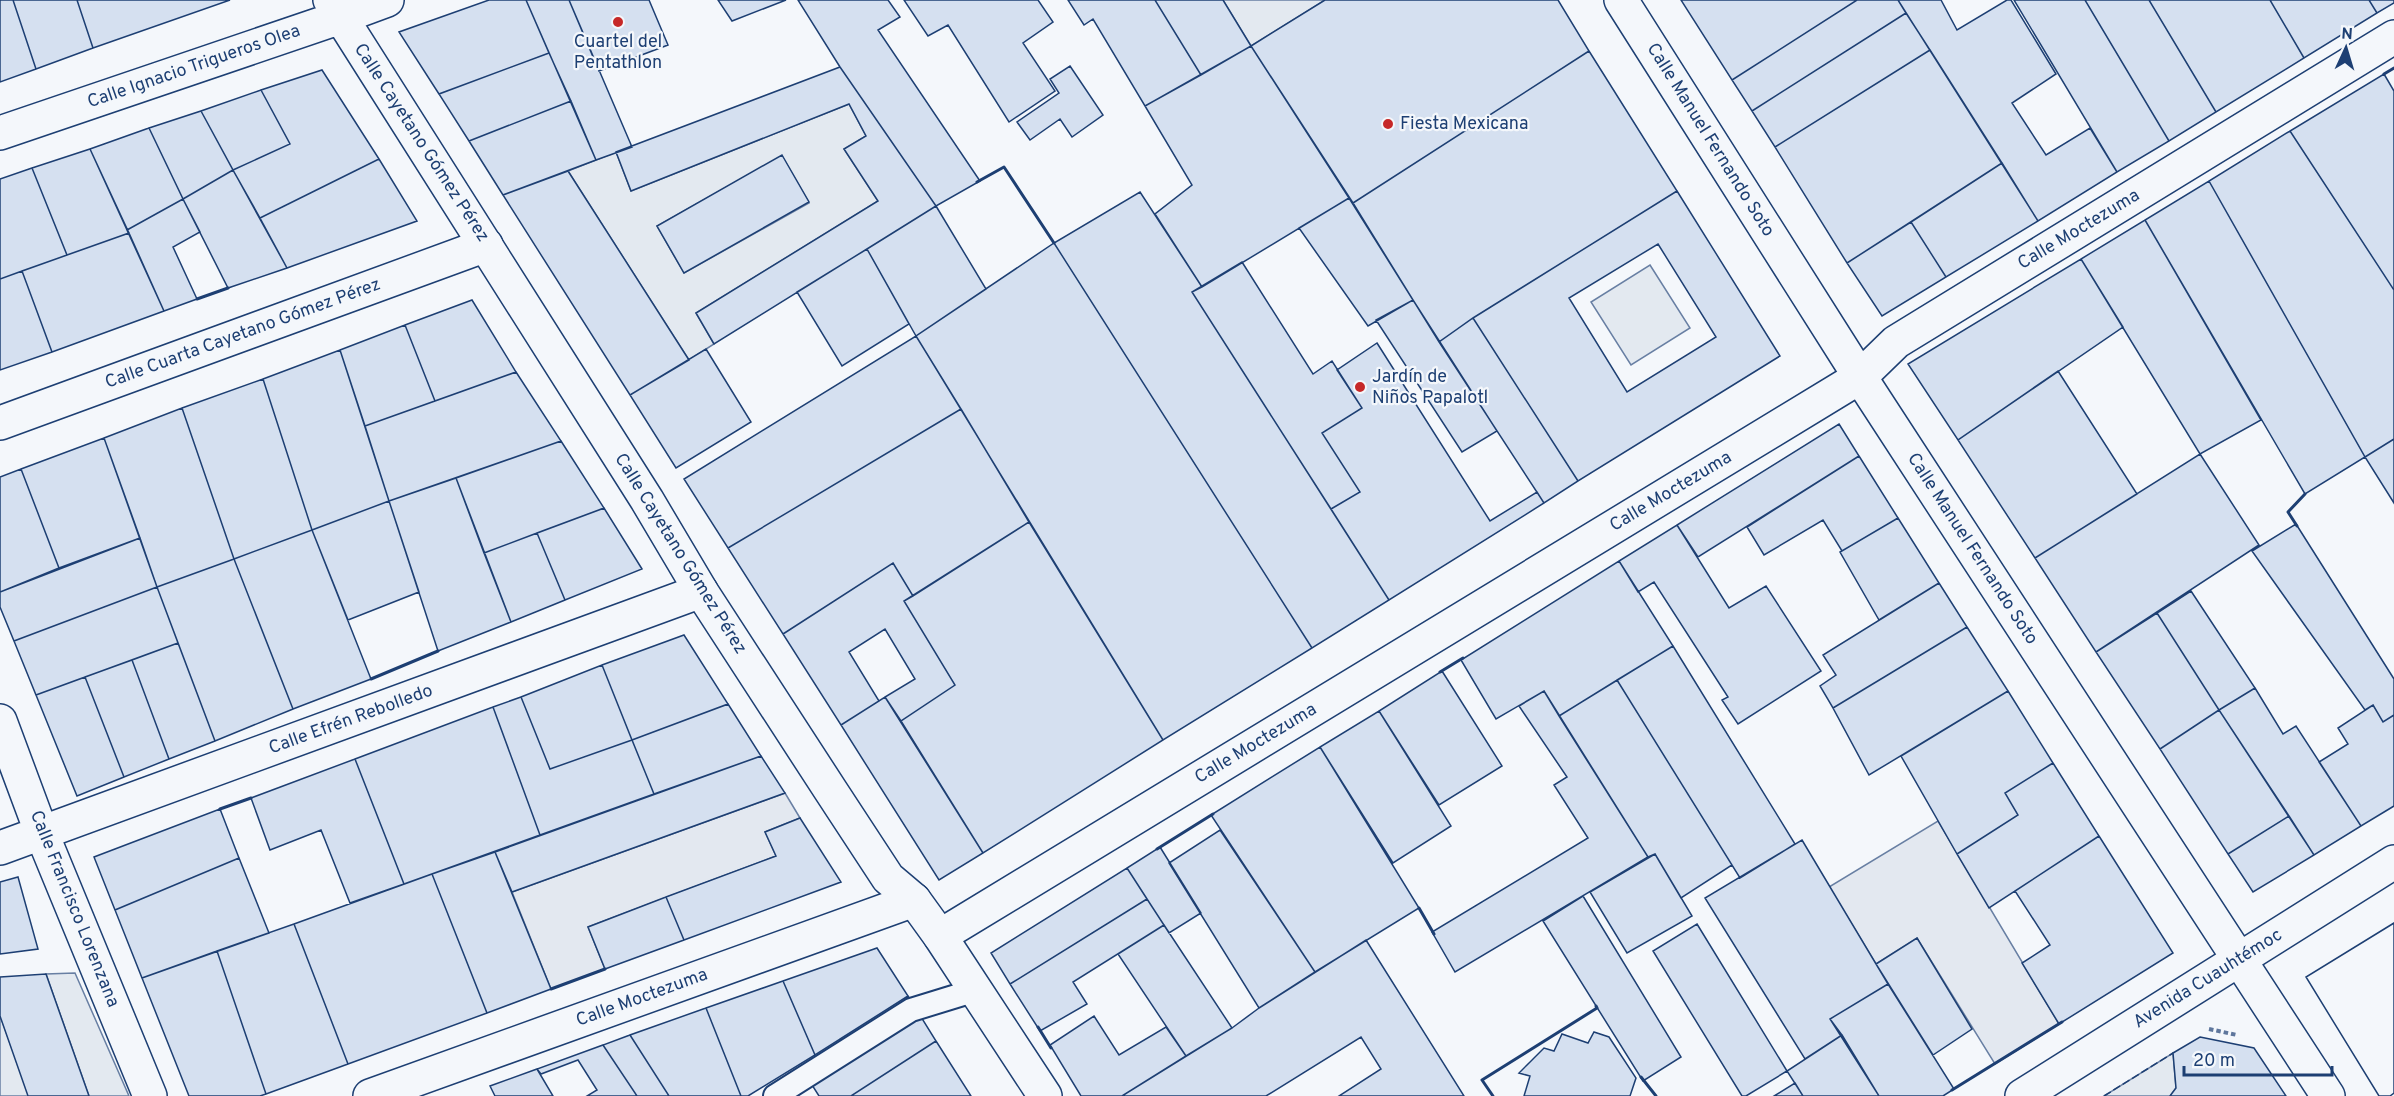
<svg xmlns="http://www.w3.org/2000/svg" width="2394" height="1096" font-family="Overpass,sans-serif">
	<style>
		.green { fill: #e3e9f0; stroke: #687fa3; stroke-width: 1.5; fill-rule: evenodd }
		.parking { fill: #e3e8f0; stroke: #687fa3; stroke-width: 1.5 }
		.building { fill: #d5e0f0; stroke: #1d3f73; stroke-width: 1.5; fill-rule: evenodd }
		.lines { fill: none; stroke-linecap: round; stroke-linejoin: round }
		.lane-casing { stroke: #1d3f73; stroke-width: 26 }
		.street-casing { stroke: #1d3f73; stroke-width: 36 }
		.secondary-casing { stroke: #1d3f73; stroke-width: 36 }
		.primary-casing { stroke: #1d3f73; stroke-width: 36 }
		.path { stroke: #5e769c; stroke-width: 4; stroke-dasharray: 4.5 3; stroke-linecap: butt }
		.lane { stroke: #f4f7fb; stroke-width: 22 }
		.street { stroke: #f4f7fb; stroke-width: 33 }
		.secondary { stroke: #f4f7fb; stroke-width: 33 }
		.primary { stroke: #f4f7fb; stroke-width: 33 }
		.fence { stroke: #1d3f73; stroke-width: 1.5; stroke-dasharray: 8 3; stroke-linecap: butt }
		.wall { stroke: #1d3f73; stroke-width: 3 }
		.poi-dot { fill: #c62828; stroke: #f4f7fb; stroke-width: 2 }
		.labels { text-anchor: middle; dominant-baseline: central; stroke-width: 4.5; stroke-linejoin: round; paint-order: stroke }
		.poi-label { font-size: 18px; fill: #1d3f73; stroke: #f4f7fb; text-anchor: start }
		.street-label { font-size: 18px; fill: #1d3f73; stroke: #f4f7fb }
	</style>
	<rect width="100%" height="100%" fill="#f4f7fb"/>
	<!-- green -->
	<path class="green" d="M1223 0H1325L1251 46Z
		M849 104 866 136 844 149 878 201 696 313 714 344 689 360 568 171 616 152 631 191ZM782 156 809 203 684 273 657 226Z
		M1650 265 1690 328 1631 365 1591 302Z
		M75 973 129 1096H89L46 974Z
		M0 1015 29 1096H0Z
		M2173 1053 2176 1088 2170 1096H2104Z"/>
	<!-- parking -->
	<path class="parking" d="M785 793 800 818 765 832 776 856 588 927 605 969 551 989 512 892Z
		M1938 821 2059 1024 1995 1064 1917 938 1876 964 1829 887Z"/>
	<!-- building -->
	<path class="building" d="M0 0H13L36 69 0 82Z
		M13 0H77L93 48 36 69Z
		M77 0H230L93 48Z
		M489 0H526L549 53 439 94 399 32Z
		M526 0H569L632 147 596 160Z
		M569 0H649L668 45 599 71Z
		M718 0H786L732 21Z
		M798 0H888L900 17 878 30 980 181 936 206 840 67Z
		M904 0H1038L1053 22 1023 43 1055 91 1009 122 948 25 928 36Z
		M1068 0H1155L1201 75 1145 106 1093 19 1084 25Z
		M1155 0H1223L1251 46 1201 75Z
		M1325 0H1558L1589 51 1353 203 1251 46Z
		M1681 0H1857L1732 80Z
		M1857 0H1898L1906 13 1752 111 1732 80Z
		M1898 0H1941L1957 30 2007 0H2011L2056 74 2012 103 2046 155 2090 128 2117 172 2038 221Z
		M2014 0H2085L2169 141 2117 172Z
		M2085 0H2149L2216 112 2169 141Z
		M2149 0H2270L2304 58 2216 112Z
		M2270 0H2369L2377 13 2304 58Z
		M2369 0H2394V3L2377 13Z
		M1906 13 1930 50 1775 147 1752 111Z
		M1251 46 1349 198 1202 287 1155 214 1192 185 1145 106Z
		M1930 50 2002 163 1847 263 1775 147Z
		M1589 51 1677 191 1473 318 1439 342 1353 203Z
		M549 53 571 101 469 141 439 94Z
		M1070 66 1103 115 1072 137 1060 119 1030 140 1017 122 1059 93 1050 79Z
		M840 67 936 206 714 344 696 313 878 201 844 149 866 136 849 104 631 191 616 152Z
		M322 70 379 159 260 218 233 170 290 144 261 90Z
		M2384 74 2394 91V290L2290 131Z
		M261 90 290 144 233 170 201 111Z
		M571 101 596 160 503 195 469 141Z
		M201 111 233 170 183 199 149 128Z
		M149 128 183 199 127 230 90 149Z
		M2290 131 2394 290V439L2365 457 2209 181Z
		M90 149 129 233 67 255 32 168Z
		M782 155 809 202 684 273 657 226Z
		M379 159 417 221 287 268 260 218Z
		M2002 163 2038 221 1946 277 1911 222Z
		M32 168 67 255 0 279V179Z
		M233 170 287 268 228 288 183 199Z
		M568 171 689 360 630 395 503 195Z
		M2209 181 2365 457 2305 494 2145 220Z
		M1677 191 1780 356 1578 481 1473 318ZM1658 244 1716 337 1627 392 1569 298Z
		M1140 192 1202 287 1192 292 1389 600 1312 648 1054 243Z
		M1349 198 1413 300 1368 326 1299 228Z
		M183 199 200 232 173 247 197 299 164 311 127 230Z
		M936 206 986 289 916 336 867 249Z
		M2145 220 2261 420 2200 454 2081 259Z
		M1911 222 1946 277 1882 316 1847 263Z
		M129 233 164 311 52 352 22 271Z
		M1054 243 1312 648 1163 740 916 336Z
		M867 249 909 324 842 366 797 292Z
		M2081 259 2123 327 1958 440 1908 364Z
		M1242 262 1313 374 1332 361 1362 408 1322 433 1360 492 1331 509 1192 292Z
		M22 271 52 352 0 370V279Z
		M472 300 516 372 435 401 405 325Z
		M1413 300 1497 431 1462 452 1376 320Z
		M1473 318 1578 481 1544 503 1439 342Z
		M405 325 435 401 365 426 340 350Z
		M916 336 961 409 728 548 684 479Z
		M1377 343 1490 521 1537 492 1544 503 1389 600 1331 509 1360 492 1322 433 1362 408 1337 370Z
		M706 349 751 422 676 468 630 395Z
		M340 350 389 501 312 530 263 379Z
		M2058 371 2137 494 2035 558 1958 440Z
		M516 372 561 441 389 501 365 426Z
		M263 379 312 530 234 559 182 408Z
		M182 408 234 559 157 587 104 438Z
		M961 409 1029 522 913 596 893 563 783 634 728 548Z
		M1839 424 1859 456 1698 557 1677 525Z
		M104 438 140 538 59 568 21 469Z
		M2394 439V503L2365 457Z
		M561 441 604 508 484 553 456 478Z
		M2200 454 2259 545 2096 652 2035 558Z
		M1859 456 1898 518 1842 551 1823 520 1764 555 1747 527Z
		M21 469 59 568 0 592V477Z
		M456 478 511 622 438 651 389 501Z
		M389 501 419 592 348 620 312 530Z
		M604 508 642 569 565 600 537 533Z
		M1898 518 1939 583 1879 620 1840 552Z
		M1029 522 1163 740 983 853 901 721 955 685 904 601Z
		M2296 524 2394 679V715L2383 722 2373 705 2365 710 2252 551Z
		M1677 525 1729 608 1766 586 1821 671 1738 724 1722 700 1728 697 1654 582 1638 592 1619 561Z
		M312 530 371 679 293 709 234 559Z
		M537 533 565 600 511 622 484 553Z
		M140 538 157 587 14 641 0 607V592Z
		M234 559 293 709 215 741 157 587Z
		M1619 561 1673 646 1559 716 1544 691 1496 719 1461 660Z
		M893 563 913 596 904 601 955 685 901 721 885 697 915 679 885 629 849 652 879 701 841 725 783 634Z
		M1939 583 1967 627 1833 708 1820 686 1836 675 1823 655Z
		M157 587 178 643 36 695 14 641Z
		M2191 591 2255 688 2219 710 2157 613Z
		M2157 613 2219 710 2160 749 2096 652Z
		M1967 627 2008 691 1869 775 1833 708Z
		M684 635 728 704 632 740 602 665Z
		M178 643 215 741 169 759 132 660Z
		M1673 646 1795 844 1740 878 1617 680Z
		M132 660 169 759 124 777 85 677Z
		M602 665 632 740 550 769 521 697Z
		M1442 671 1502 766 1439 805 1379 711Z
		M85 677 124 777 77 796 36 695Z
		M1617 680 1732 865 1681 898 1655 854 1648 857 1559 716Z
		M2255 688 2283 734 2296 726 2361 826 2314 855 2219 710Z
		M1544 691 1648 857 1455 972 1432 932 1588 838 1554 785 1567 777 1519 706Z
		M2008 691 2053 763 2005 793 2018 815 1957 854 1901 756Z
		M521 697 550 769 632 740 654 794 540 835 493 707Z
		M885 697 983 853 939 880 841 725Z
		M728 704 761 756 654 794 632 740Z
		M2373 705 2383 722 2394 715V806L2361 826 2319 762 2348 744 2338 728Z
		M493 707 540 835 404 884 355 759Z
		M2219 710 2289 816 2228 854 2160 749Z
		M1379 711 1451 826 1393 863 1320 747Z
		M1320 747 1419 908 1315 972 1211 815Z
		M761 756 785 793 512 892 495 852Z
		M355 759 404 884 350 903 321 830 270 850 251 798Z
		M2053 763 2099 836 1989 908 1957 854 2018 815 2005 793Z
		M220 809 239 858 115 910 94 857Z
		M2289 816 2314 855 2253 892 2228 854Z
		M800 818 841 882 684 940 666 897 776 856 765 832Z
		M1220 830 1315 972 1259 1008 1169 863Z
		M2099 836 2173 953 2059 1024 2022 963 2050 945 2015 891Z
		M1802 840 1888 984 1830 1019 1842 1035 1805 1059 1705 898Z
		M1160 847 1201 913 1169 933 1127 868Z
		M495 852 551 989 487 1013 432 874Z
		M1655 854 1692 916 1627 953 1590 892Z
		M239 858 269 933 142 978 115 910Z
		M1127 868 1147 899 1010 984 991 953Z
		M432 874 487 1013 348 1064 294 924Z
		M18 877 38 949 0 954V882Z
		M1583 896 1681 1057 1643 1081 1543 921Z
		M666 897 684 940 605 969 588 927Z
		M1147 899 1164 925 1073 982 1087 1004 1040 1031 1010 984Z
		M2394 923V1093L2390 1096H2379L2306 977Z
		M2394 923V1093L2390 1096H2379L2306 977Z
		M294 924 348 1064 266 1094 217 951Z
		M1697 924 1787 1071 1746 1096H1742L1653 951Z
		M1164 925 1232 1028 1186 1056 1118 954Z
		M1917 938 1972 1029 1933 1055 1876 964Z
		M1366 940 1464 1096H1339L1381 1069 1361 1037 1266 1096H1122L1232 1028 1259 1008Z
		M877 948 908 996 815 1055 783 981Z
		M217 951 266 1094 260 1096H189L142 978Z
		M46 974 89 1096H28L0 1016V977Z
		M783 981 815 1055 748 1096H741L706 1008Z
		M1888 984 1954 1089 1943 1096H1879L1830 1019Z
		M908 996 936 1041 851 1096H819L812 1085 852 1059 840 1039Z
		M706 1008 741 1096H669L630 1035Z
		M1094 1016 1119 1055 1166 1027 1186 1056 1122 1096H1081L1050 1045Z
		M1594 1032 1609 1037 1636 1078 1630 1096H1524L1530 1076 1519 1073 1544 1048 1554 1051 1562 1034 1588 1043Z
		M630 1035 669 1096H637L603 1045Z
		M1842 1035 1879 1096H1803L1787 1071Z
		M2200 1037 2254 1048 2286 1096H2170L2176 1088 2173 1053Z
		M936 1041 971 1096H851Z
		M603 1045 637 1096H587L597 1090 578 1060 541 1074 537 1069Z
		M537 1069 553 1096H495L490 1086Z
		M1795 1083 1803 1096H1774Z"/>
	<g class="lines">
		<!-- lane casing -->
		<g class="lane-casing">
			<path id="lane" d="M775 1096 911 1010 976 990"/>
		</g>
		<!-- street casing -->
		<g class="street-casing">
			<path id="street" d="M0 423 486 245
				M0 721 42 834 150 1096
				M0 848 701 591
				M940 936 1860 377 1896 342 2394 37
				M370 1096 914 900
				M2022 1096 2394 862"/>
		</g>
		<!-- secondary casing -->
		<g class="secondary-casing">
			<path id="secondary" d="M1621 0 1860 377 2328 1096
				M341 17 387 0"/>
		</g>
		<!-- primary casing -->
		<g class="primary-casing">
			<path id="primary" d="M330 0 647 500 701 591 831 791 888 878 914 900 940 936 1045 1096
				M0 133 341 17"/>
		</g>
		<!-- path -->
		<path class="path" d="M2209 1029 2237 1035"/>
		<!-- lane -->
		<use href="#lane" class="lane"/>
		<!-- street -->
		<use href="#street" class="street"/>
		<!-- secondary -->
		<use href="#secondary" class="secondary"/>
		<!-- primary -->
		<use href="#primary" class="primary"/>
		<!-- fence -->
		<path class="fence" d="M2104 1096 2173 1053"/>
		<!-- wall -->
		<path class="wall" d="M2384 74 2394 68
			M977 182 1004 167 1054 243
			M197 299 228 288
			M2297 526 2288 512 2305 494
			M1440 672 1463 658
			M371 679 438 651
			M220 809 251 798
			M1157 849 1213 814
			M1419 908 1434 934
			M551 989 605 969
			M1038 1027 1051 1048
			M1641 1077 1656 1096
			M1952 1090 2062 1022
			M1493 1096 1482 1080 1597 1008 1596 1006"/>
	</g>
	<!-- markers -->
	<g class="poi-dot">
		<circle cx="618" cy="22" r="6"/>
		<circle cx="1388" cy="124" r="6"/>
		<circle cx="1360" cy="387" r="6"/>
	</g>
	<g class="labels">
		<!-- poi labels -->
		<g class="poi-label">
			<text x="618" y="42" text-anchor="middle">Cuartel del<tspan x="618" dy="21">Pentathlon</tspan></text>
			<text x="1400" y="124">Fiesta Mexicana</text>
			<text x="1372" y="377">Jardín de<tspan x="1372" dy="21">Niños Papalotl</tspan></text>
		</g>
		<!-- street labels -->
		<g class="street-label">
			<text transform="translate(194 67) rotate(-19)">Calle Ignacio Trigueros Olea</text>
			<text transform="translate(1710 140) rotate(58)">Calle Manuel Fernando Soto</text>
			<text transform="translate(421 143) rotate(57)">Calle Cayetano Gómez Pérez</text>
			<text transform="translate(2079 230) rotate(-31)">Calle Moctezuma</text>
			<text transform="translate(243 334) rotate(-20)">Calle Cuarta Cayetano Gómez Pérez</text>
			<text transform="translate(1671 492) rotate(-31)">Calle Moctezuma</text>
			<text transform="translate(1972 549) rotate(57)">Calle Manuel Fernando Soto</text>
			<text transform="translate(680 554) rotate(58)">Calle Cayetano Gómez Pérez</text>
			<text transform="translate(351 720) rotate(-20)">Calle Efrén Rebolledo</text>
			<text transform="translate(1256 744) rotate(-31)">Calle Moctezuma</text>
			<text transform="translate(74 909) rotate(68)">Calle Francisco Lorenzana</text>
			<text transform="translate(2208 979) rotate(-32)">Avenida Cuauhtémoc</text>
			<text transform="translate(642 998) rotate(-20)">Calle Moctezuma</text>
		</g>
	</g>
	<!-- north arrow -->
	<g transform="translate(2346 48) rotate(4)" stroke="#f4f7fb" stroke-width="4.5" paint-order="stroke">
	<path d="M0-4.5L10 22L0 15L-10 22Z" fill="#1d3f73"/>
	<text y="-9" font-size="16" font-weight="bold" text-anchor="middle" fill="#1d3f73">N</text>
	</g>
	<!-- scale -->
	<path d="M2184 1066v9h148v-9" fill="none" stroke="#1d3f73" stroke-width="3"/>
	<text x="2193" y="1066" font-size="18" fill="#1d3f73" stroke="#f4f7fb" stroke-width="4.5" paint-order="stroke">20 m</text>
</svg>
